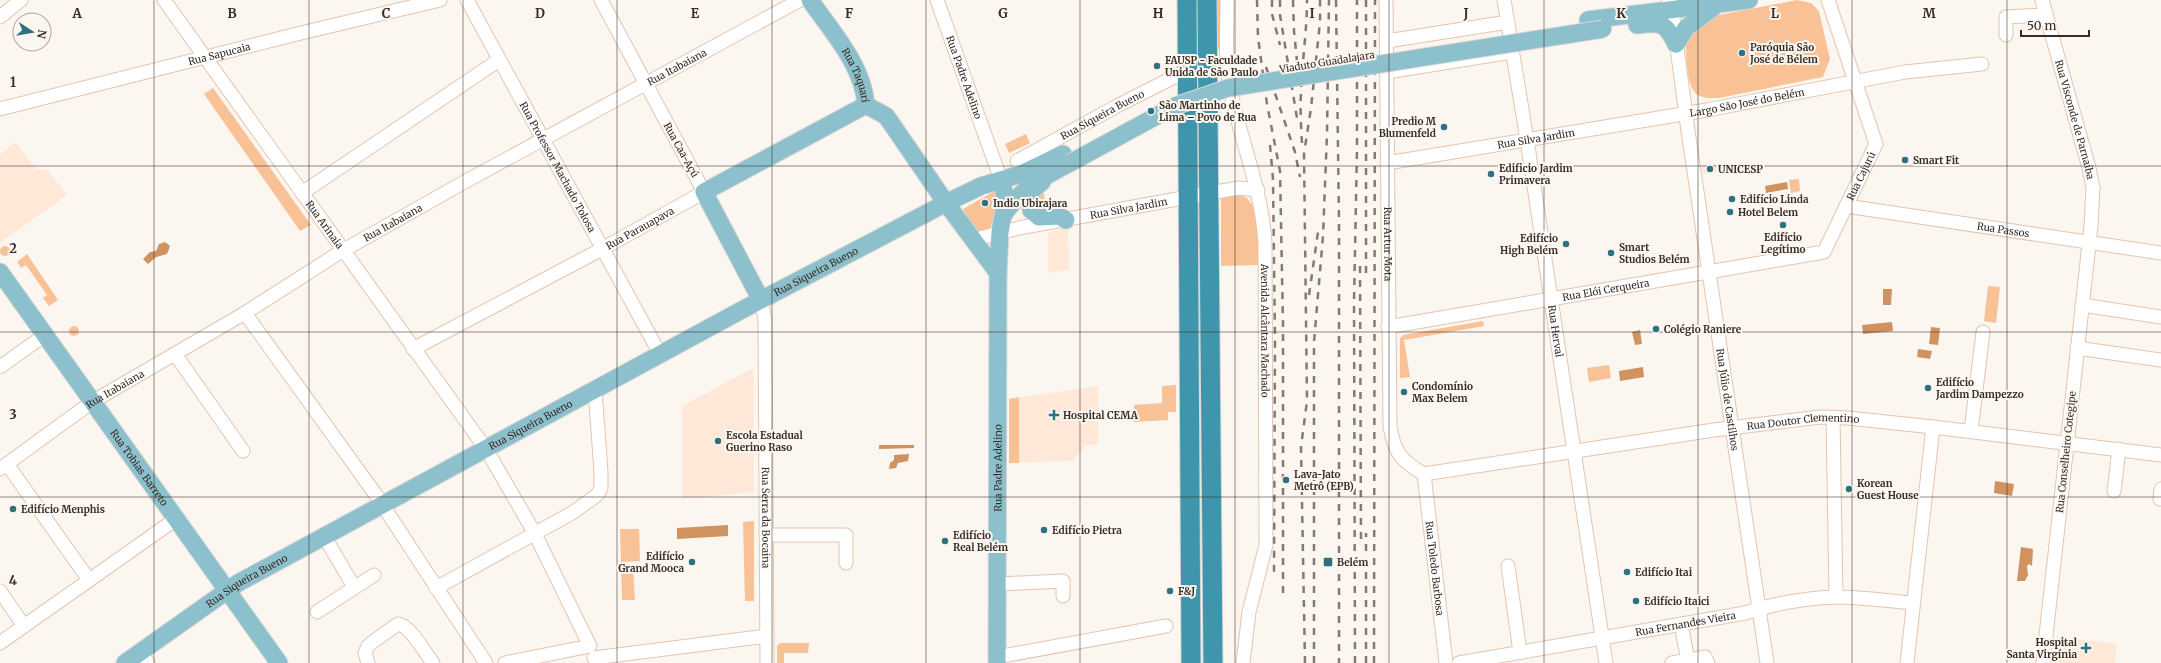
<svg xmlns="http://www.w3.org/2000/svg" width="2161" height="663" font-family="Merriweather,serif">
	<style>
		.built { fill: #ffe8d8 }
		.green { fill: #f9c196 }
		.water { fill: #d0925f }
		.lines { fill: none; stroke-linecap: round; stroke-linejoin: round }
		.minor-casing { stroke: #e3c5af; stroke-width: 15 }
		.major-casing { stroke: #d7d5d3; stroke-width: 19 }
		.highway-casing { stroke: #d7d5d3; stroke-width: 21 }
		.minor { stroke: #fff; stroke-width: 13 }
		.major { stroke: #8cc0cd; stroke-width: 17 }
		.highway { stroke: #3f96ac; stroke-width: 19 }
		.rail { stroke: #837a73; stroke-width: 2.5; stroke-dasharray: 7 7; stroke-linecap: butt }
		.major-bridge-casing { stroke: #d7d5d3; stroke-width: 19; stroke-linecap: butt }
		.major-bridge { stroke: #8cc0cd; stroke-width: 17 }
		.grid { fill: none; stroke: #382d24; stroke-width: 1; stroke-opacity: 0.55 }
		.poi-dot { fill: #2d7182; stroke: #fcf6f1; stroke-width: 1.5 }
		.labels { text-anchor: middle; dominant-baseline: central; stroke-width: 4; stroke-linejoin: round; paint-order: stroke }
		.poi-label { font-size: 10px; font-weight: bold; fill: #382d24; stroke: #fcf6f1; text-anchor: start }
		.street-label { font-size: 10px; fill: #382d24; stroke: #fcf6f1 }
		.grid-label { font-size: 13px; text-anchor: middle; font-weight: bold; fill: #382d24; stroke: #fcf6f1; stroke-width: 4; stroke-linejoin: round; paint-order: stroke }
	</style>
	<rect width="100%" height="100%" fill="#fcf6f1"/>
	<!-- built -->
	<path class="built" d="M15 142 36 169 48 170 67 195 0 243V154Z
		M1716 164 1717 172 1703 174 1702 165Z
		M1068 228 1069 270 1048 273V232Z
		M753 368 754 492 682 499V406Z
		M1098 386V445H1084L1083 450 1072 461 1009 463V399Z
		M2057 637 2117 644 2115 663H2054Z"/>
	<!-- green -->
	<path class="green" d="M1216 0H1222V49H1216Z
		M1797 0 1811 3 1819 11 1830 59 1823 77 1719 98C1712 98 1704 99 1698 95 1686 89 1686 51 1686 39L1714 16Z
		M213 88 311 225 300 231 204 94Z
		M1026 134 1030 143 1009 153 1005 144Z
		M1799 179 1800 191 1791 193 1789 180Z
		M1043 187 1046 210 1040 209 1034 195Z
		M993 192 996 193 998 201 990 230 975 233 963 209Z
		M1236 195 1246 197 1257 211 1259 265 1221 266V199L1225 196Z
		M0 251a5 5 0 1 1 10 0a5 5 0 1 1-10 0Z
		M27 254 58 300 49 306 43 298 47 295 26 265 21 268 17 262Z
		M1988 286 2000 287 1996 323 1984 321Z
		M1483 321 1484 326 1404 340 1410 377 1400 378V338L1403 335Z
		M69 331a5 5 0 1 1 10 0a5 5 0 1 1-10 0Z
		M1609 365 1611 378 1589 382 1587 368Z
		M1176 385V412H1168V420L1134 422V405L1162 403V386Z
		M1019 397V463H1009V399Z
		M754 521V601H745L743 522Z
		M620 529H639L640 561 621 562Z
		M621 566H633L635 600H622Z
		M780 643H809L808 653H784V663H777V646Z"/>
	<!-- water -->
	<path class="water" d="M1787 182 1788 189 1766 193 1765 186Z
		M165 242 170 246 167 254 156 257 148 264 143 259 150 252 156 251 159 244Z
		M1883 289H1892L1891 305H1883Z
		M1892 322 1893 331 1863 334 1862 325Z
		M1931 327 1940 328 1938 345 1929 344Z
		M1640 330 1642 344 1635 345 1632 332Z
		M1918 349 1932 351 1930 359 1917 357Z
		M1643 367 1644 377 1620 381 1619 371Z
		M879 445H914V448L879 449Z
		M909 454 908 461 898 463 896 468 889 469 890 463 894 460V455Z
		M1995 481 2014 484 2012 496 1994 493Z
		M728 525V536L677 539V528Z
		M2021 547 2033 549 2032 566 2029 564 2027 566 2028 575 2025 581H2017Z"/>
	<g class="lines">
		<!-- minor casing -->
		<g class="minor-casing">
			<g id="minor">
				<path id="s1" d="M164 0 486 449 534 532 590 646 505 663"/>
				<path id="s2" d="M467 0 660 354"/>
				<path id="s3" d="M937 0 1001 180"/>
				<path id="s4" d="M1227 0C1227 32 1224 66 1232 97 1243 147 1262 192 1265 243L1266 545 1249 612 1243 663"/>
				<path id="s5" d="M1386 0 1390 426C1394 452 1401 461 1424 474"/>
				<path id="s6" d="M1504 0 1527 140 1606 663"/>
				<path id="s7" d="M1669 0 1672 10 1688 131 1767 663"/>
				<path id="s8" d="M2042 0 2089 168 2093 188 2091 226 2043 663"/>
				<path d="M0 17 21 0"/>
				<path d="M2006 35V17L2046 15"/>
				<path d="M1387 41 1508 22"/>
				<path d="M1387 72 1512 52"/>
				<path id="s9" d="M0 109 301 33 440 0"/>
				<path id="s10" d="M1017 161 1117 106 1188 70"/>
				<path id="s11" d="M1387 163 1707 110 1905 72 1982 64"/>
				<path d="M302 193 499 60"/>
				<path id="s12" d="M1846 206 2161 253"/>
				<path id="s13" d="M972 240 1019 228 1210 193 1239 188 1258 190"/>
				<path id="s14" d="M761 300 765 320 767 663"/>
				<path d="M2082 305 2161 317"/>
				<path d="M245 313 376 495 486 663"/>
				<path id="s15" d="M1388 327 1824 252 1876 144 1828 0"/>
				<path d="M2077 348 2161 360"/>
				<path id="s16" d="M413 349 602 249 704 192 601 0"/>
				<path d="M175 354 243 451"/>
				<path d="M0 367 46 334"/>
				<path d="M1833 417 1836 597"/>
				<path d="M1971 431 1983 332"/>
				<path d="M7 464 89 580"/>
				<path id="s17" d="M0 469 92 402 245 313 342 251 468 180 800 0"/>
				<path id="s18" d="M1424 474 1714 430 1820 417 1848 418 1933 427 2161 455"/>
				<path id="s19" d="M1424 474 1446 663"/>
				<path d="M2114 491 2119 449"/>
				<path d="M2160 499 2161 489"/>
				<path d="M766 535H846V563"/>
				<path d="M324 536 354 587"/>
				<path d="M1508 566 1520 652"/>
				<path d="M997 584 1063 581V596"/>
				<path d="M436 588 572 513 597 495 601 488V472L595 390"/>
				<path d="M0 591 24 626"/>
				<path d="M317 612 374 575"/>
				<path d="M1681 624 1688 661"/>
				<path d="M0 643 176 519"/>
				<path d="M140 652 148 663"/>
				<path d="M997 657 1166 626"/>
				<path d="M594 658 767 636"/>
				<path d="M368 663 365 653 368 646 374 641 398 624C410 625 425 653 433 663"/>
				<path id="s20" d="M1459 663 1745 613C1773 604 1806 598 1836 597 1861 597 1888 601 1913 603"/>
				<path d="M1672 663 1705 657 1708 663"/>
				<path d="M1907 663 1933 427"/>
			</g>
		</g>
		<!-- major casing -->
		<g class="major-casing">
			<g id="major">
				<path id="s21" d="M810 0C832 32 863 65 866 105"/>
				<path d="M1588 20 1749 0"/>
				<path d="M1637 25C1661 22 1665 22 1676 44"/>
				<path d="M1676 44 1686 28 1714 7"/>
				<path d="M866 105 886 116 891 123 946 203 998 273"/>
				<path d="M1042 182 1031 191V210L1039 217 1059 216 1066 220"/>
				<path d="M1004 214C1024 186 1040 179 1070 163"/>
				<path id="s22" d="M0 272 279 663"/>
				<path d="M761 300 704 192 866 105"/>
				<path id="s23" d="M125 663 238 583 740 311 946 203 981 186 1021 174 1063 154"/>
				<path id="s24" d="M997 663 998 273 1000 232 1006 199 1001 180"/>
			</g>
		</g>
		<!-- highway casing -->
		<g class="highway-casing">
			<path id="highway" d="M1187 0 1191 663
				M1207 0 1213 663"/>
		</g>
		<!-- minor -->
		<use href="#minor" class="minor"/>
		<!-- major -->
		<use href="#major" class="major"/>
		<!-- highway -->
		<use href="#highway" class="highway"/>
		<!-- rail -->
		<path class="rail" d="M1257 0 1258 37 1267 104 1280 171 1283 325V595
			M1272 0V14L1280 45
			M1280 0V15L1297 118
			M1293 0 1294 31 1298 71
			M1336 0 1339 221V663
			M1366 0V275
			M1266 67 1295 152 1300 177
			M1302 143C1301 127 1300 110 1301 93 1302 62 1307 31 1307 0
			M1270 145 1273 179 1275 339 1274 577
			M1360 266 1361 542
			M1309 295 1318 232
			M1305 663 1301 447 1307 401 1304 154 1311 108 1320 22V0
			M1314 663V342L1323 236 1327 134 1329 0
			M1355 663 1354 301 1357 149V0
			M1366 663V533
			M1374 663 1375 0"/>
		<!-- major-bridge casing -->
		<g class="major-bridge-casing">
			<path id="major-bridge" d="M1070 163 1175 106 1228 88 1603 29"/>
		</g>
		<!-- major-bridge -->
		<use href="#major-bridge" class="major-bridge"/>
	</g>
	<!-- grid -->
	<path class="grid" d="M154 0V663M309 0V663M463 0V663M617 0V663M772 0V663M926 0V663M1080 0V663M1235 0V663M1389 0V663M1544 0V663M1698 0V663M1852 0V663M2007 0V663M0 166H2161M0 332H2161M0 497H2161"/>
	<!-- markers -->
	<g class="poi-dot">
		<circle cx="1742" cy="53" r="4"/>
		<circle cx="1157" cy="66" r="4"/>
		<circle cx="1151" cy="111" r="4"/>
		<circle cx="1444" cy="127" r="4"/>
		<circle cx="1905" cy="160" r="4"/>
		<circle cx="1710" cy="169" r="4"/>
		<circle cx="1491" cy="174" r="4"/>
		<circle cx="1732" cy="199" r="4"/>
		<circle cx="985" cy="203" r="4"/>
		<circle cx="1730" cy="212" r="4"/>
		<circle cx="1783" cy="225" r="4"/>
		<circle cx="1566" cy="244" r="4"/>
		<circle cx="1611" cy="253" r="4"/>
		<circle cx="1656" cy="329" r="4"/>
		<circle cx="1928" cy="388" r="4"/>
		<circle cx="1404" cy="392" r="4"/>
		<path d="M1052 409h4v4h4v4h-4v4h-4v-4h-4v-4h4z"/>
		<circle cx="718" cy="441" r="4"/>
		<circle cx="1286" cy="480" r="4"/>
		<circle cx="1849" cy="489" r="4"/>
		<circle cx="13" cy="509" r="4"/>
		<circle cx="1044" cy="530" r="4"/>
		<circle cx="945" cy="541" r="4"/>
		<circle cx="692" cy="562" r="4"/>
		<rect x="1323" y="557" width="10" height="10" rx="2"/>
		<circle cx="1627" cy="572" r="4"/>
		<circle cx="1170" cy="591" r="4"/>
		<circle cx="1636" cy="601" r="4"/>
		<path d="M2084 642h4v4h4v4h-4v4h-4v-4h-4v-4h4z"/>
	</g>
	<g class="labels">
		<!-- poi labels -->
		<g class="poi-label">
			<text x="1750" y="47">Paróquia São<tspan x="1750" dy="12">José de Bélem</tspan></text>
			<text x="1165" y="60">FAUSP - Faculdade<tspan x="1165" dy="12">Unida de São Paulo</tspan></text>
			<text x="1159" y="105">São Martinho de<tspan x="1159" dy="12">Lima – Povo de Rua</tspan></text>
			<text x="1436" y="121" text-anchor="end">Predio M<tspan x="1436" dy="12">Blumenfeld</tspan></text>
			<text x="1913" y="160">Smart Fit</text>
			<text x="1499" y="168">Edificio Jardim<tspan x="1499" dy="12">Primavera</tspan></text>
			<text x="1718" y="169">UNICESP</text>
			<text x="1740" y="199">Edifício Linda</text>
			<text x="993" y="203">Indio Ubirajara</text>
			<text x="1738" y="212">Hotel Belem</text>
			<text x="1783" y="237" text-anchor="middle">Edifício<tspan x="1783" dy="12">Legítimo</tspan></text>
			<text x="1558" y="238" text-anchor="end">Edifício<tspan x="1558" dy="12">High Belém</tspan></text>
			<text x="1619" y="247">Smart<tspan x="1619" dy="12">Studios Belém</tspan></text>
			<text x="1664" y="329">Colégio Raniere</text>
			<text x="1936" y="382">Edifício<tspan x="1936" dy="12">Jardim Dampezzo</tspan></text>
			<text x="1412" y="386">Condomínio<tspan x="1412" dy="12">Max Belem</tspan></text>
			<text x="1063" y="415">Hospital CEMA</text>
			<text x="726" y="435">Escola Estadual<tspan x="726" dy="12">Guerino Raso</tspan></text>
			<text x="1294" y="474">Lava-Jato<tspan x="1294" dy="12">Metrô (EPB)</tspan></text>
			<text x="1857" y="483">Korean<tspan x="1857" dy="12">Guest House</tspan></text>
			<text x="21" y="509">Edifício Menphis</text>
			<text x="1052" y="530">Edifício Pietra</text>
			<text x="953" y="535">Edifício<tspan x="953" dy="12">Real Belém</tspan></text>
			<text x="684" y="556" text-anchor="end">Edifício<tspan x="684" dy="12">Grand Mooca</tspan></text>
			<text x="1337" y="562">Belém</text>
			<text x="1635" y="572">Edifício Itai</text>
			<text x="1178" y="591">F&amp;J</text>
			<text x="1644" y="601">Edifício Itaici</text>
			<text x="2077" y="642" text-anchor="end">Hospital<tspan x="2077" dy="12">Santa Virgínia</tspan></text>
		</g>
		<!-- street labels -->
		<g class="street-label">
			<text stroke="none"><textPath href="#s9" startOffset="226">Rua Sapucaia</textPath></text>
			<text transform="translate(1327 62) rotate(-9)">Viaduto Guadalajara</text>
			<text stroke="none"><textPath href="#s17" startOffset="788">Rua Itabaiana</textPath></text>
			<text stroke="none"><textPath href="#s21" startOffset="89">Rua Taquari</textPath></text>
			<text stroke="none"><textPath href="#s3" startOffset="82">Rua Padre Adelino</textPath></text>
			<text stroke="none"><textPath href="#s11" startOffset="365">Largo São José do Belém</textPath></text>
			<text stroke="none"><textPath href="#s10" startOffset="97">Rua Siqueira Bueno</textPath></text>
			<text stroke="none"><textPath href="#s8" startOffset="124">Rua Visconde de Parnaíba</textPath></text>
			<text stroke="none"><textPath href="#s11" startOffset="151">Rua Silva Jardim</textPath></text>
			<text transform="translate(681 150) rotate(61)">Rua Caa-Açú</text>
			<text stroke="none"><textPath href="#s2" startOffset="190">Rua Professor Machado Tolosa</textPath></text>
			<text stroke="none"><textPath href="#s15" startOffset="527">Rua Cajurú</textPath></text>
			<text stroke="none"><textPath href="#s13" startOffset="160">Rua Silva Jardim</textPath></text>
			<text stroke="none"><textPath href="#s17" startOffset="464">Rua Itabaiana</textPath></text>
			<text stroke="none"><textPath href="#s1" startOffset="276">Rua Arinaia</textPath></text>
			<text stroke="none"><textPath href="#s16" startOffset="257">Rua Parauapava</textPath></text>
			<text stroke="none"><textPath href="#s12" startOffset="159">Rua Passos</textPath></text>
			<text stroke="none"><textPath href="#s5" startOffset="244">Rua Artur Mota</textPath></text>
			<text stroke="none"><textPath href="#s23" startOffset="795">Rua Siqueira Bueno</textPath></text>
			<text stroke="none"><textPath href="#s15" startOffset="221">Rua Elói Cerqueira</textPath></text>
			<text stroke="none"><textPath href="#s4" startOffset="335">Avenida Alcântara Machado</textPath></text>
			<text stroke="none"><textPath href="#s6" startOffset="335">Rua Herval</textPath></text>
			<text stroke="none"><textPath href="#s17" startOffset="140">Rua Itabaiana</textPath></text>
			<text stroke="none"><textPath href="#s7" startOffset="404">Rua Júlio de Castilhos</textPath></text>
			<text stroke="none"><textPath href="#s18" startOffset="383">Rua Doutor Clementino</textPath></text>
			<text stroke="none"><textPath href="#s23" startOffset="471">Rua Siqueira Bueno</textPath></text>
			<text transform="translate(2066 452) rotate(-84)">Rua Conselheiro Cotegipe</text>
			<text stroke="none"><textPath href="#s22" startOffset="240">Rua Tobias Barreto</textPath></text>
			<text stroke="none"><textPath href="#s24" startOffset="195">Rua Padre Adelino</textPath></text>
			<text stroke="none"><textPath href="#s14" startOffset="218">Rua Serra da Bocaina</textPath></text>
			<text stroke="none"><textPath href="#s19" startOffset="95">Rua Toledo Barbosa</textPath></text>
			<text stroke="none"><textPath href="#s23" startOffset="147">Rua Siqueira Bueno</textPath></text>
			<text stroke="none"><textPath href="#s20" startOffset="230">Rua Fernandes Vieira</textPath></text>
		</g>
	</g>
	<g class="grid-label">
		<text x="77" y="18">A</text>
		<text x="232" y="18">B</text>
		<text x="386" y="18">C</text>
		<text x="540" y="18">D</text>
		<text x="695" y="18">E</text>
		<text x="849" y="18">F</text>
		<text x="1003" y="18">G</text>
		<text x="1158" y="18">H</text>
		<text x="1312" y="18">I</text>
		<text x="1466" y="18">J</text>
		<text x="1621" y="18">K</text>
		<text x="1775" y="18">L</text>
		<text x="1929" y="18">M</text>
		<text x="13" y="87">1</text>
		<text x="13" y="253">2</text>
		<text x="13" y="419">3</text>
		<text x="13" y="585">4</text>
	</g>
	<!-- north arrow -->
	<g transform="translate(32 32) rotate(102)"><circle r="19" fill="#fcf6f1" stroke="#aea69f"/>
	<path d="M0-3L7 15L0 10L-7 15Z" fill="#2d7182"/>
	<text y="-6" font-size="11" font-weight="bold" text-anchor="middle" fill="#382d24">N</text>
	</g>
	<!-- scale -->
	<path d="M2021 30v6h68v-6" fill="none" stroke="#382d24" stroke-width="2"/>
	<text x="2027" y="30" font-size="12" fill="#382d24" stroke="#fcf6f1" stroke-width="3" paint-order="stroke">50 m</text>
</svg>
